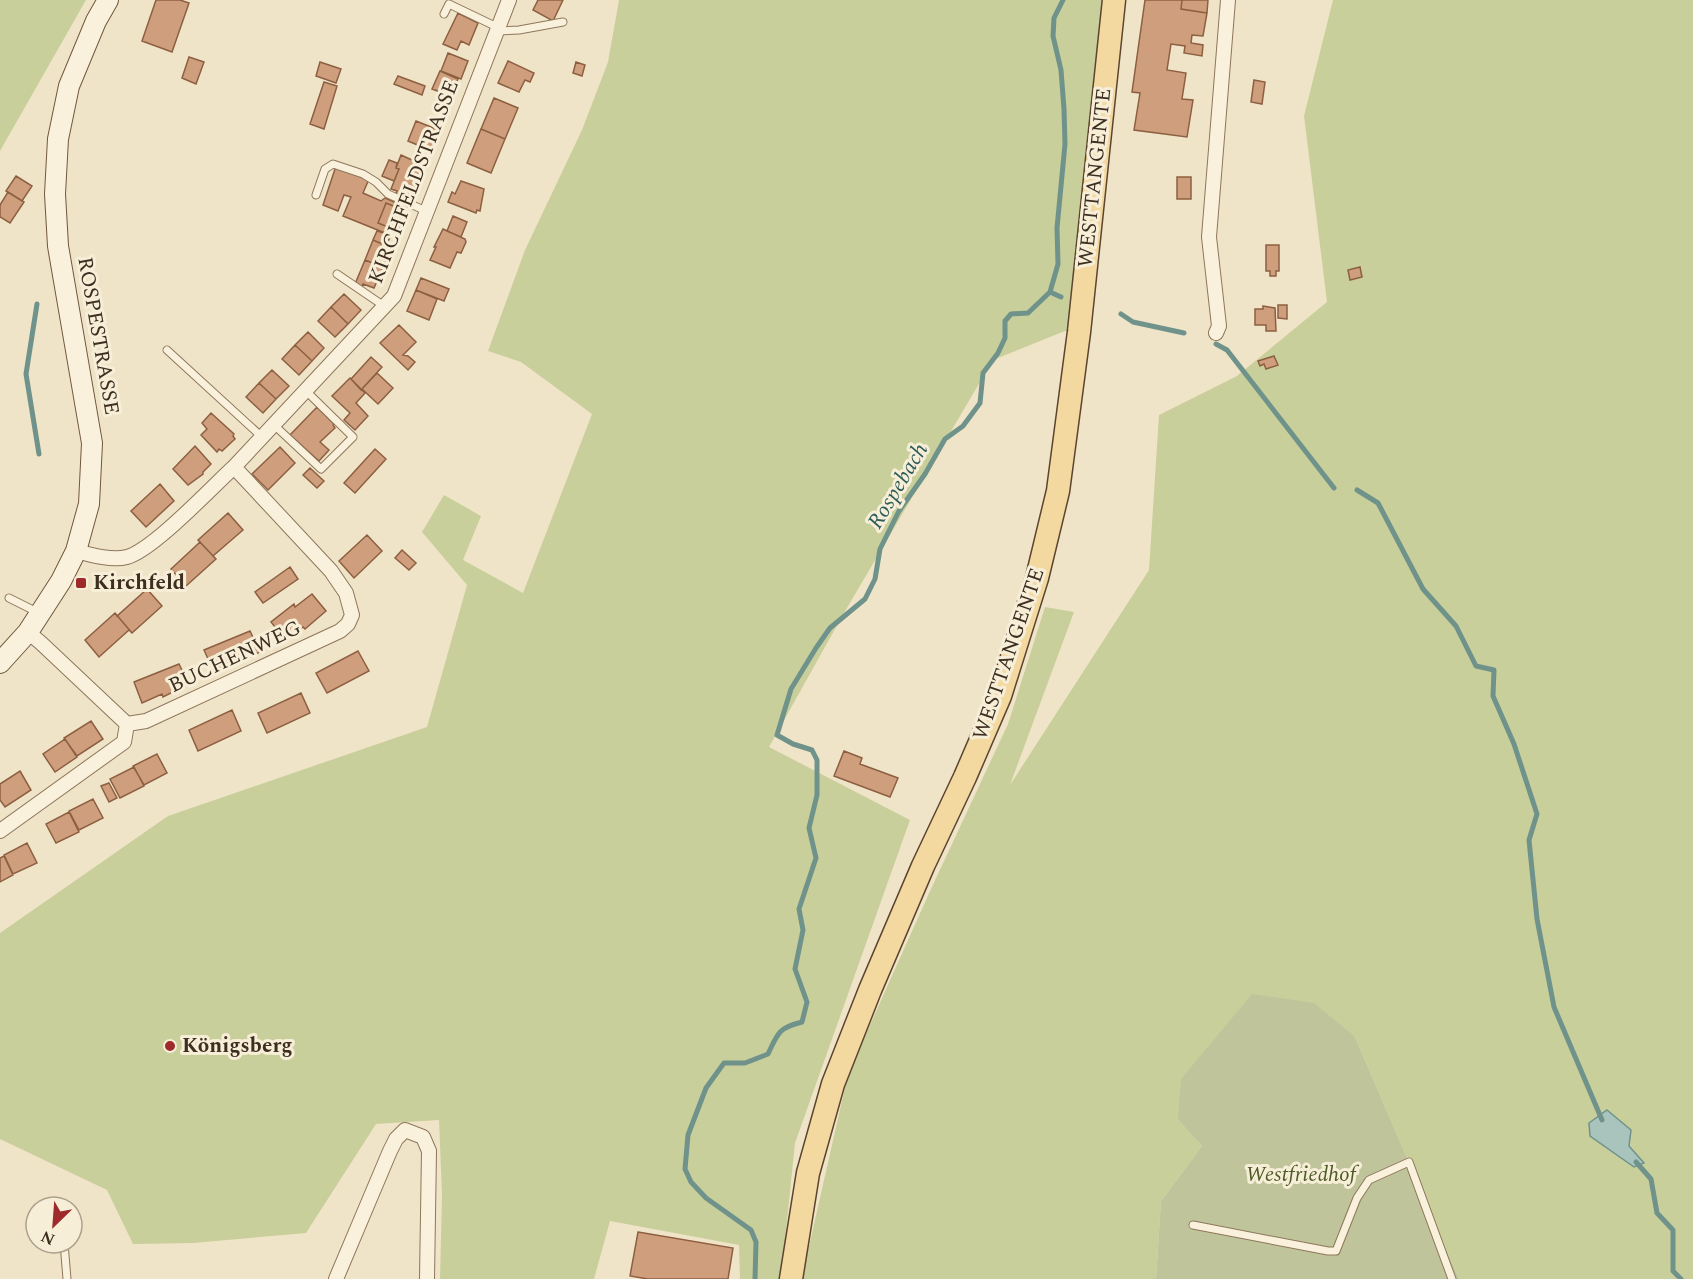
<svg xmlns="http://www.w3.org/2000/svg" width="1693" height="1279" font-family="Spectral,serif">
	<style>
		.green { fill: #c9cf9b }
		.cemetery { fill: #bfc49a }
		.water { fill: #a9c4bc; stroke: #6f938a; stroke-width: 1.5 }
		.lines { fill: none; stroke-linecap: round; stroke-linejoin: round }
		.stream { stroke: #6f938a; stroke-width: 5 }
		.building { fill: #cf9f7d; stroke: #8d5f41; stroke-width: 1.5 }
		.lane-casing { stroke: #8d765c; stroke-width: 9 }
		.street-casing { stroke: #8d765c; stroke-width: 16 }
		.secondary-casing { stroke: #6f573f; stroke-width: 22 }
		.primary-casing { stroke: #5b4430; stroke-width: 25 }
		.lane { stroke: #faf1dc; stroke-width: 7 }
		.street { stroke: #faf1dc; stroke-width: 14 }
		.secondary { stroke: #faf1dc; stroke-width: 20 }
		.primary { stroke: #f3d9a0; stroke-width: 22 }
		.poi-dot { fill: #9e2a2b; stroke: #f7eed8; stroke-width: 2 }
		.labels { text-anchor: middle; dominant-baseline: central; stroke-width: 6; stroke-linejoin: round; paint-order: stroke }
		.street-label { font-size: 21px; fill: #3d2e20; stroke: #f7eed8 }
		.poi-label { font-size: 21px; font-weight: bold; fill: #3d2e20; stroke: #f7eed8; text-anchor: start }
		.park-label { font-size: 21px; font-style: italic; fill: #4d5a26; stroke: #f7eed8 }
		.water-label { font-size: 22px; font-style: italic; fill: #2f5d5a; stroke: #f7eed8 }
	</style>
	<rect width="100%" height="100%" fill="#f0e4c8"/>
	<!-- green -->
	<path class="green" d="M0 0H86L0 151Z
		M619 0H1109L1070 329 993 360 844 613 769 747 910 820 795 1143 781 1279H740L739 1245 610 1221 594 1279H440L442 1195 439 1120 376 1124 306 1233 193 1243 133 1244 107 1190 0 1139V933L168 816 427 727 467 585 422 532 444 495 481 516 463 560 523 593 592 414 521 362 488 351 525 250 582 130 608 62Z
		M1333 0H1693V1279H1459L1355 1037 1178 1120 1202 1146 1161 1201 1156 1279H803V1273L848 1074 930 891 1008 724 1045 607 1074 612 1010 785 1149 570 1159 415 1237 376 1327 302 1304 116Z"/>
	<!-- cemetery -->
	<path class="cemetery" d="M1252 994 1314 1003 1355 1037 1459 1279H1156L1161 1201 1202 1146 1178 1120 1181 1079Z"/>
	<!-- water -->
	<path class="water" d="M1607 1110 1631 1130 1629 1146 1644 1163 1634 1167 1590 1136 1589 1123Z"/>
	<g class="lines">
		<!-- stream -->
		<path class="stream" d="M1050 292 1061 297
			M37 304 26 374 39 454
			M1121 314 1133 322 1184 333
			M1216 344 1227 350 1334 488
			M1357 490 1378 503 1423 589 1456 626 1476 666 1494 670 1493 696 1514 744 1537 814 1529 840 1537 919 1554 1007 1602 1120
			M1636 1162 1651 1179 1657 1213 1673 1230V1271L1681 1279
			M755 1279 756 1242 751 1230 706 1198 691 1182 685 1169 688 1135 706 1088 724 1063H745L768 1054C778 1033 778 1028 802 1022L807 1002 795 969 803 930 799 909 816 858 809 828 817 795V760L812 750 793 744 777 735 791 689 816 648 830 628 865 599 875 579 880 549 899 511 925 474 945 439 963 426 980 403 983 373 998 353 1005 338V321L1011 314 1028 313 1050 292 1058 264 1057 228 1065 144 1064 109 1061 70 1053 36 1054 18 1063 0"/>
	</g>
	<!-- building -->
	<path class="building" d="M156 0H180L189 3 172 52 142 41Z
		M538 0H563L553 21 533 10Z
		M1145 0H1182L1181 9 1207 13 1203 36 1192 35 1191 43 1203 45 1202 56 1184 53 1185 46 1171 44 1167 70 1186 73 1182 99 1193 100 1187 137 1134 130 1140 93 1132 92Z
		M1182 0H1208L1207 13 1181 9Z
		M458 13 478 23 469 45 461 41 457 50 443 44Z
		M448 53 468 61 461 79 441 71Z
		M189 57 204 62 196 84 182 78Z
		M508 61 534 73 530 82 525 80 519 92 498 83Z
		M320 62 341 69 336 83 316 76Z
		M576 62 585 65 582 76 573 73Z
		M440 71 458 79 451 96 432 89Z
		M398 76 425 86 422 95 394 84Z
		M1254 80 1265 82 1262 104 1251 102Z
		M324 82 337 86 324 129 310 124Z
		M494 98 518 108 505 139 481 129Z
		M416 121 441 131 432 151 408 141Z
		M481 129 505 139 491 173 467 163Z
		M401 155 425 166 410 202 395 195 397 191 391 189 399 169 396 168Z
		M389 160 397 163 396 168 399 169 394 181 382 176Z
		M336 166 369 179 363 193 381 201 385 198 399 204 398 208 386 203 378 223 398 231 395 237 343 216 351 197 344 195 338 211 323 205Z
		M16 176 32 186 22 201 6 191Z
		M1177 177H1191V199H1177Z
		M461 181 484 189 480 211 477 210 476 213 448 202 452 192 455 194Z
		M8 192 24 202 10 223 0 217V205Z
		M386 203 406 211 398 231 378 223Z
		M453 216 467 222 461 237 447 231Z
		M443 229 465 239 466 242 461 253 457 252 450 268 430 260 436 247H434Z
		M377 231 391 235 386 246 373 240Z
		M373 240 391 248 383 267 365 260Z
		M1266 245H1279V271H1276V276H1270V271H1266Z
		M365 260 383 267 374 288 363 284 362 287 355 284Z
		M1360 267 1362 277 1350 280 1348 270Z
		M421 278 449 289 444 301 416 290Z
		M416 290 437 299 429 320 407 311Z
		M344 294 361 310 348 324 331 307Z
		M1278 305H1287V319L1278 318Z
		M1263 306 1275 308 1276 331H1266V325H1255V309H1263Z
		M331 307 348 324 335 337 318 321Z
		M399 325 416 342 403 355 408 356 415 362 408 370 380 343Z
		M308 332 324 348 312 361 295 345Z
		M295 345 312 361 299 375 282 359Z
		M1274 356 1278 365 1266 369 1264 364 1260 366 1258 361Z
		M371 357 382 367 361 390 351 379Z
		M272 370 289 386 276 399 259 383Z
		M377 373 393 388 378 404 362 389Z
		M350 378 365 393 356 403 368 416 355 430 344 420 350 413 332 396Z
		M259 383 276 399 263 413 246 397Z
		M317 407 334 424 333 425 335 428 320 442 329 450 319 461 290 435Z
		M211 413 234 434 233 436 235 439 222 451 219 449 217 452 201 435 207 429 202 423Z
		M195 446 211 464 203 472V474L188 485 173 469Z
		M280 447 295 463 268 490 252 474Z
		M375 449 386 459 355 493 344 483Z
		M310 468 324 481 317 488 303 475Z
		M160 484 174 501 146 527 131 511Z
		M228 513 243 530 213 556 216 559 198 540Z
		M367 535 382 551 354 578 339 561Z
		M198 540 216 559 186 586 171 569 200 542Z
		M402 550 416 563 409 570 395 558Z
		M290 567 298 579 263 603 255 592Z
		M147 589 162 606 132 633 115 613 117 616Z
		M312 594 326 611 305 629 303 627 285 640 271 622 294 604 295 607Z
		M115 613 132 633 129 630 99 657 85 640Z
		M250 631 260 652 234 665 233 661 213 670 204 650Z
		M358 651 369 671 327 693 316 673Z
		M179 664 189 684 163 697 162 694 142 703 134 682Z
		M301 693 310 713 267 733 258 713Z
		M232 710 241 731 198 751 189 730Z
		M91 721 103 739 77 756 64 738Z
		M65 739 77 757 55 772 43 754Z
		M844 751 862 758 860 764 898 778 890 797 834 776Z
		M157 754 167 773 144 785 133 766Z
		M134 767 144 786 120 798 110 779Z
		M20 771 31 790 5 807 0 800V784Z
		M109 783 117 798 109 802 101 786Z
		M93 799 103 818 79 830 69 811Z
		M69 812 79 832 56 843 46 824Z
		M27 843 37 863 13 874 4 855Z
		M4 856 13 875 0 882V858Z
		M638 1232 733 1248 728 1279H648L630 1276Z"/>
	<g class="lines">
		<!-- lane casing -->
		<g class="lane-casing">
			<path id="lane" d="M444 14 449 4 497 27
				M498 31 519 30 563 22
				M316 195 325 169 333 164 363 174 376 182 388 194 426 211
				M337 274 384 306
				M167 350 262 437
				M273 424 321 469 353 437 305 390
				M9 598 39 613
				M1193 1225 1328 1251H1336L1357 1198 1369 1180 1409 1162 1452 1279
				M64 1243 67 1279"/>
		</g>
		<!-- street casing -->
		<g class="street-casing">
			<path id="street" d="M1216 333 1219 326 1209 237 1228 0
				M234 467 394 296 509 0
				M76 551C91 555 112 561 127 557 153 550 211 488 234 467L331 571 346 593 352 615 348 624 340 631 146 721 127 724
				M0 831 124 742 127 724 41 643 28 632
				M336 1279 390 1151 396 1139 405 1130 423 1137 429 1151 427 1279"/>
		</g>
		<!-- secondary casing -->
		<g class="secondary-casing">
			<path id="secondary" d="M0 663 28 632 61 581 76 551 89 504 92 443 58 246 55 194 58 139 69 86 96 21 108 0"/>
		</g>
		<!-- primary casing -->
		<g class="primary-casing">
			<path id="primary" d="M791 1279 808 1173 833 1084 870 990 923 866 965 777 1000 696 1037 578 1058 491 1079 332 1114 0"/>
		</g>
		<!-- lane -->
		<use href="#lane" class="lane"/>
		<!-- street -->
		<use href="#street" class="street"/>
		<!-- secondary -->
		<use href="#secondary" class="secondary"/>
		<!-- primary -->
		<use href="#primary" class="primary"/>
	</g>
	<!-- markers -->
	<g class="poi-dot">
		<rect x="75" y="577" width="12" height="12" rx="3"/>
		<circle cx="170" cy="1046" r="6"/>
	</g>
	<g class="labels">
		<!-- street labels -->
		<g class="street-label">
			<text transform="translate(1095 178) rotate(-84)">WESTTANGENTE</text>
			<text transform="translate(414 182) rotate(-69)">KIRCHFELDSTRASSE</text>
			<text transform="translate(98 336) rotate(80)">ROSPESTRASSE</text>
			<text transform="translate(1009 654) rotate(-71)">WESTTANGENTE</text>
			<text transform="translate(235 657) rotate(-25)">BUCHENWEG</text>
		</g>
		<!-- poi labels -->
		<g class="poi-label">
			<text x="93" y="583">Kirchfeld</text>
			<text x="182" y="1046">Königsberg</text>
		</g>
		<!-- park labels -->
		<g class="park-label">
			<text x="1301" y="1175">Westfriedhof</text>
		</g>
		<!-- water labels -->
		<g class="water-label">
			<text transform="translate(898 486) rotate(-59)">Rospebach</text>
		</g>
	</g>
	<!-- north arrow -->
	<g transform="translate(54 1225) rotate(205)"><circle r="28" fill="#f7eed8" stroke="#ada18e" stroke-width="1.5"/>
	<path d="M0-4.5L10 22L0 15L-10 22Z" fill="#9e2a2b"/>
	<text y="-9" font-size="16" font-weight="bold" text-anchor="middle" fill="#3d2e20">N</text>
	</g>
</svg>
